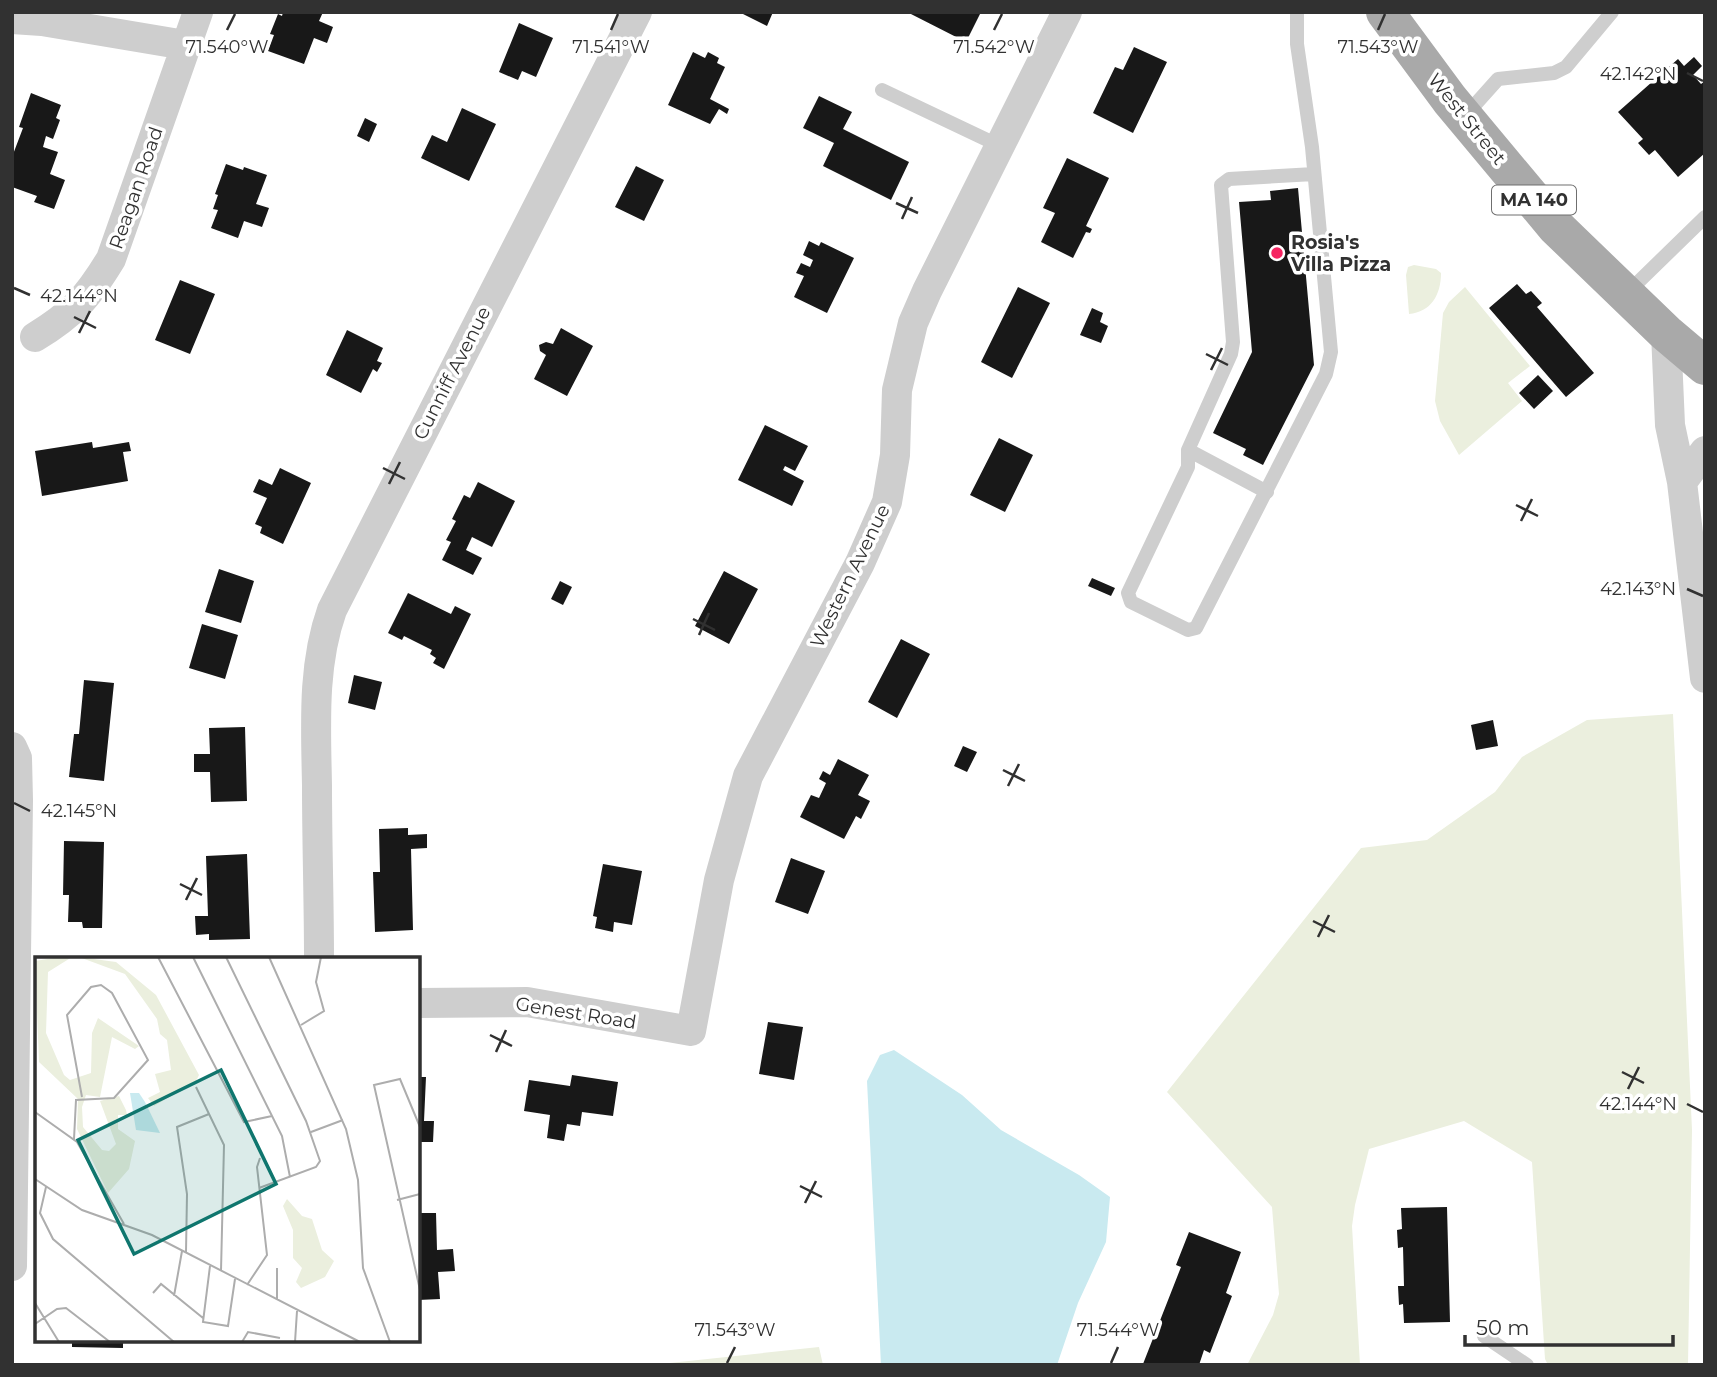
<svg xmlns="http://www.w3.org/2000/svg" width="1717" height="1377" font-family="Montserrat,sans-serif">
	<style>
		.green { fill: #ebefde }
		.water { fill: #c9eaf0 }
		.building { fill: #181818 }
		.lines { fill: none; stroke-linecap: round; stroke-linejoin: round }
		.service { stroke: #cecece; stroke-width: 14 }
		.minor { stroke: #cecece; stroke-width: 30 }
		.primary { stroke: #a9a9a9; stroke-width: 38 }
		.ticks { fill: none; stroke: #313131; stroke-width: 2.5 }
		.poi-dot { fill: #f62562; stroke: #fff; stroke-width: 2.5 }
		.labels { text-anchor: middle; dominant-baseline: central; stroke-width: 7; stroke-linejoin: round; paint-order: stroke }
		.shield { fill: #fff; stroke: #6f6f6f; stroke-width: 2 }
		.shield-label { font-size: 18px; font-weight: bold; fill: #313131 }
		.street-label { font-size: 19px; fill: #313131; stroke: #fff }
		.poi-label { font-size: 19px; font-weight: bold; fill: #313131; stroke: #fff; text-anchor: start }
		.inset-road { fill: none; stroke: #adadad; stroke-width: 2 }
		.view { fill: #0f766e; fill-opacity: 0.15; stroke: #0f766e; stroke-width: 3.5 }
		.inset-edge { fill: none; stroke: #313131; stroke-width: 3.5 }
		.ticks-label { font-size: 18px; text-anchor: middle; fill: #313131; stroke: #fff; stroke-width: 7; stroke-linejoin: round; paint-order: stroke }
	</style>
	<rect width="100%" height="100%" fill="#fff"/>
	<!-- green -->
	<path class="green" d="M1414 265 1436 269 1441 273C1441 295 1431 312 1409 314L1406 275 1408 267Z
		M1465 287 1530 366 1508 383 1522 401 1459 455 1440 421 1435 401 1443 313 1449 302Z
		M1673 714 1692 1130 1688 1365H1548L1545 1359 1532 1162 1464 1121 1369 1149 1355 1205 1352 1226 1360 1365H1247L1273 1315 1279 1294 1272 1207 1167 1092 1361 848 1427 840 1495 792 1522 757 1587 720Z
		M819 1347 823 1365H651Z"/>
	<!-- water -->
	<path class="water" d="M894 1050 962 1095 1001 1130 1079 1175 1110 1197 1106 1242 1078 1303 1057 1365H881L867 1081 880 1055Z"/>
	<!-- building -->
	<path class="building" d="M283 12H323L319 21 333 27 327 43 314 38 304 64 268 51 274 35 270 34 278 14 282 16Z
		M739 12H773L767 26Z
		M907 12H981L966 42Z
		M519 23 553 38 536 77 522 71 518 80 499 72Z
		M1134 47 1167 62 1133 133 1093 113 1115 67 1123 70Z
		M693 52 705 58 708 52 719 58 717 63 725 67 710 99 729 109 727 114 719 109 710 124 668 105Z
		M1694 57 1702 66 1693 75 1701 84 1705 81V153L1678 177 1655 150 1649 155 1638 143 1643 139 1618 112 1678 59 1684 66Z
		M31 93 61 105 56 118 60 120 53 139 46 136 43 147 58 152 50 174 65 180 54 209 34 202 37 196 12 187V157L23 128 19 127Z
		M819 96 852 112 843 129 909 162 891 200 823 166 834 143 803 128Z
		M462 108 496 124 469 181 421 158 432 135 447 142Z
		M365 118 377 124 369 142 357 136Z
		M1067 158 1109 178 1086 226 1092 229 1090 233 1086 232 1073 258 1041 242 1055 213 1043 208Z
		M226 164 243 170 244 167 267 175 256 204 269 208 262 227 244 221 238 238 211 228 218 210 213 209 218 195 215 194Z
		M636 166 664 180 644 221 615 207Z
		M1298 188 1314 365 1263 465 1243 455 1246 449 1213 433 1252 352 1239 202 1271 200 1270 191Z
		M809 241 819 246 821 242 854 258 827 313 794 297 804 276 796 273 801 263 810 267 813 260 803 255Z
		M180 280 215 294 190 354 155 340Z
		M1517 284 1526 294 1531 291 1542 303 1537 307 1594 373 1566 397 1489 308Z
		M1018 287 1050 303 1012 378 981 362Z
		M1092 308 1103 313 1100 322 1108 326 1101 343 1080 335Z
		M561 328 593 346 567 396 534 379 546 355 540 351 539 345 546 342 553 344Z
		M347 330 383 348 377 361 382 363 377 372 373 369 361 393 326 375Z
		M1538 375 1553 391 1534 409 1519 393Z
		M765 425 808 446 795 471 785 466 783 470 804 481 792 506 738 480Z
		M999 438 1033 455 1005 512 970 495Z
		M92 442 93 448 129 442 131 451 123 452 128 481 42 496 35 451Z
		M280 468 311 483 283 544 260 533 262 527 255 524 267 498 253 492 259 479 272 485Z
		M478 482 515 501 492 547 472 537 466 550 482 558 473 575 442 560 451 542 446 540 456 521 452 519 464 495 470 498Z
		M219 569 254 581 241 623 205 612Z
		M724 571 758 589 729 644 695 626Z
		M1092 578 1115 588 1111 596 1088 586Z
		M560 581 572 587 563 605 551 599Z
		M408 593 451 614 455 606 471 614 444 669 433 663 436 658 430 654 432 650 404 636 402 640 388 633Z
		M202 624 238 635 225 679 189 668Z
		M901 639 930 654 897 718 868 702Z
		M354 675 382 682 375 710 348 703Z
		M84 680 114 683 104 781 69 777 74 734H79Z
		M1493 720 1498 746 1476 750 1471 725Z
		M245 727 247 801 211 802 210 772H194V754H210L209 728Z
		M963 746 977 752 967 772 954 766Z
		M838 759 869 775 858 795 870 801 861 819 856 816 844 839 800 817 811 795 819 798 826 783 819 779 823 771 830 775Z
		M408 828V835L427 834V848L411 849 413 930 375 932 373 872H380L379 829Z
		M64 841 104 842 102 928H83L82 922H68L69 895H63Z
		M247 854 250 939 209 940V934L196 935 195 916H208L206 856Z
		M791 858 825 871 808 914 775 902Z
		M603 864 642 871 632 925 614 922 613 932 595 928 597 917 593 916Z
		M768 1022 803 1027 794 1080 759 1074Z
		M572 1075 618 1082 613 1116 582 1112 580 1126 567 1124 564 1141 547 1138 550 1115 524 1111 529 1080 570 1086Z
		M418 1077H426L424 1121H434L433 1142H418Z
		M1447 1207 1450 1322 1404 1323 1403 1304 1399 1305 1398 1286H1404L1403 1247 1398 1248 1397 1230 1402 1229 1401 1208Z
		M418 1213H436L437 1250 453 1249 455 1271 438 1272 440 1299 418 1300Z
		M1189 1232 1241 1252 1226 1293 1232 1296 1210 1353 1204 1350 1199 1365H1146L1143 1364 1181 1267 1176 1265Z
		M72 1340H123V1348L72 1347Z"/>
	<g class="lines">
		<!-- service -->
		<path class="service" d="M1297 12V44L1312 147 1331 352 1326 374 1196 628 1188 630 1131 602 1128 593 1188 467V450L1231 354 1233 342 1221 185 1229 179 1314 174
			M882 90 1000 146
			M1464 117 1498 79 1554 73 1566 67 1612 12
			M1627 293 1705 217
			M1188 450 1267 492
			M1484 1336 1527 1365"/>
		<!-- minor -->
		<path class="minor" d="M12 19 42 21 185 45
			M1666 333 1670 425 1682 482 1705 678
			M35 337C73 314 88 297 111 259L198 12
			M1682 482 1705 451
			M12 747 17 758 18 800 12 1266
			M319 959C319 901 317 844 317 786 316 727 312 666 332 610L637 12
			M418 1003 527 1002 691 1031 719 880 748 776 860 563 887 502 895 455 897 390 913 323 927 291 1067 12"/>
		<!-- primary -->
		<path class="primary" d="M1385 12 1450 100 1556 227 1666 333 1705 366"/>
	</g>
	<!-- ticks -->
	<path class="ticks" d="M227 30 235 14M611 30 618 14M994 30 1002 14M1378 30 1385 14M1687 73 1703 81M896 203 918 213M902 219 912 197M14 288 30 295M74 317 96 328M79 333 90 311M1206 354 1228 365M1211 370 1222 348M383 468 405 479M389 484 400 462M1516 505 1538 516M1521 521 1532 499M1687 589 1703 596M693 619 715 630M699 635 709 613M1003 770 1025 781M1008 786 1019 764M14 803 30 811M180 884 202 895M186 900 197 878M1313 921 1335 932M1318 937 1329 915M490 1035 512 1046M496 1052 506 1030M1622 1072 1644 1083M1628 1089 1639 1067M1687 1104 1703 1112M800 1186 822 1197M805 1203 816 1181M727 1363 735 1347M1111 1363 1118 1347"/>
	<!-- markers -->
	<circle class="poi-dot" cx="1277" cy="253" r="7"/>
	<g class="labels">
		<!-- shield labels -->
		<rect class="shield" x="1492" y="185.5" width="84" height="29" rx="5"/>
		<g class="shield-label">
			<text x="1534" y="200">MA 140</text>
		</g>
		<!-- street labels -->
		<g class="street-label">
			<text transform="translate(1467 119) rotate(51)">West Street</text>
			<text transform="translate(136 188) rotate(-71)">Reagan Road</text>
			<text transform="translate(452 373) rotate(-63)">Cunniff Avenue</text>
			<text transform="translate(850 576) rotate(-64)">Western Avenue</text>
			<text transform="translate(576 1013) rotate(9)">Genest Road</text>
		</g>
		<!-- poi labels -->
		<g class="poi-label">
			<text x="1291" y="242">Rosia's<tspan x="1291" dy="22">Villa Pizza</tspan></text>
		</g>
	</g>
	<!-- overview -->
	<g transform="translate(35 957)">
		<rect width="385" height="385" fill="#fff"/>
		<path d="M25 0H37L13 15 11 76 29 118 35 123 56 116 57 76 63 61 104 89 100 92 77 80 65 140 51 138 47 150 48 170 67 193 74 194 81 187 65 144 84 139 91 153 92 158H83V172L100 184 94 212 73 236 42 172 43 142 4 105 0 4ZM44 0 81 5 121 38 164 118 161 124 119 149 113 141 125 135 120 117 136 113 132 83 125 77 122 62 90 17ZM252 242 267 259 277 262 287 293 299 304 290 320 266 331 261 325 267 311 258 301V273L248 249Z" fill="#ebefde"/>
		<path d="M95 136H104L110 145 125 176 101 173Z" fill="#c9eaf0"/>
		<path class="inset-road" d="M123 0 209 165 237 159M158 0 247 179 255 220M191 0 271 164 285 204 281 210 224 231M234 0 311 172 323 223 328 311 355 385M266 68 289 54 281 25 286 0M161 130 189 188 186 314M0 155 42 185 89 267M385 170 365 122 339 128 385 333M276 175 308 163M39 182 41 143 79 141 113 103 77 36 66 28 56 30 32 58 47 140M0 222 47 253 117 278 325 385M11 230 5 256 18 282 139 385M362 243 385 237M151 295 152 237 142 170 174 157M175 309 168 365 193 369 200 322M212 328 232 298 222 210 225 201M118 336 126 327 168 361M139 339 147 294M242 343V311M0 346 24 385M0 367 22 352 31 351 75 385M207 385 213 375 245 381M260 385 262 354"/>
		<path class="view" d="M186 113 241 227 99 297 43 183Z"/>
		<rect width="385" height="385" class="inset-edge"/>
	</g>
	<g class="ticks-label">
		<text x="227" y="53">71.540°W</text>
		<text x="611" y="53">71.541°W</text>
		<text x="994" y="53">71.542°W</text>
		<text x="1378" y="53">71.543°W</text>
		<text x="1638" y="80">42.142°N</text>
		<text x="79" y="302">42.144°N</text>
		<text x="1638" y="595">42.143°N</text>
		<text x="79" y="817">42.145°N</text>
		<text x="1638" y="1110">42.144°N</text>
		<text x="735" y="1336">71.543°W</text>
		<text x="1118" y="1336">71.544°W</text>
	</g>
	<!-- border -->
	<rect width="1717" height="1377" fill="none" stroke="#313131" stroke-width="28"/>
	<!-- scale -->
	<path d="M1465 1335v10h208v-10" fill="none" stroke="#313131" stroke-width="3.5"/>
	<text x="1476" y="1335" font-size="21" fill="#313131" stroke="#ffffff" stroke-width="5" paint-order="stroke">50 m</text>
</svg>
